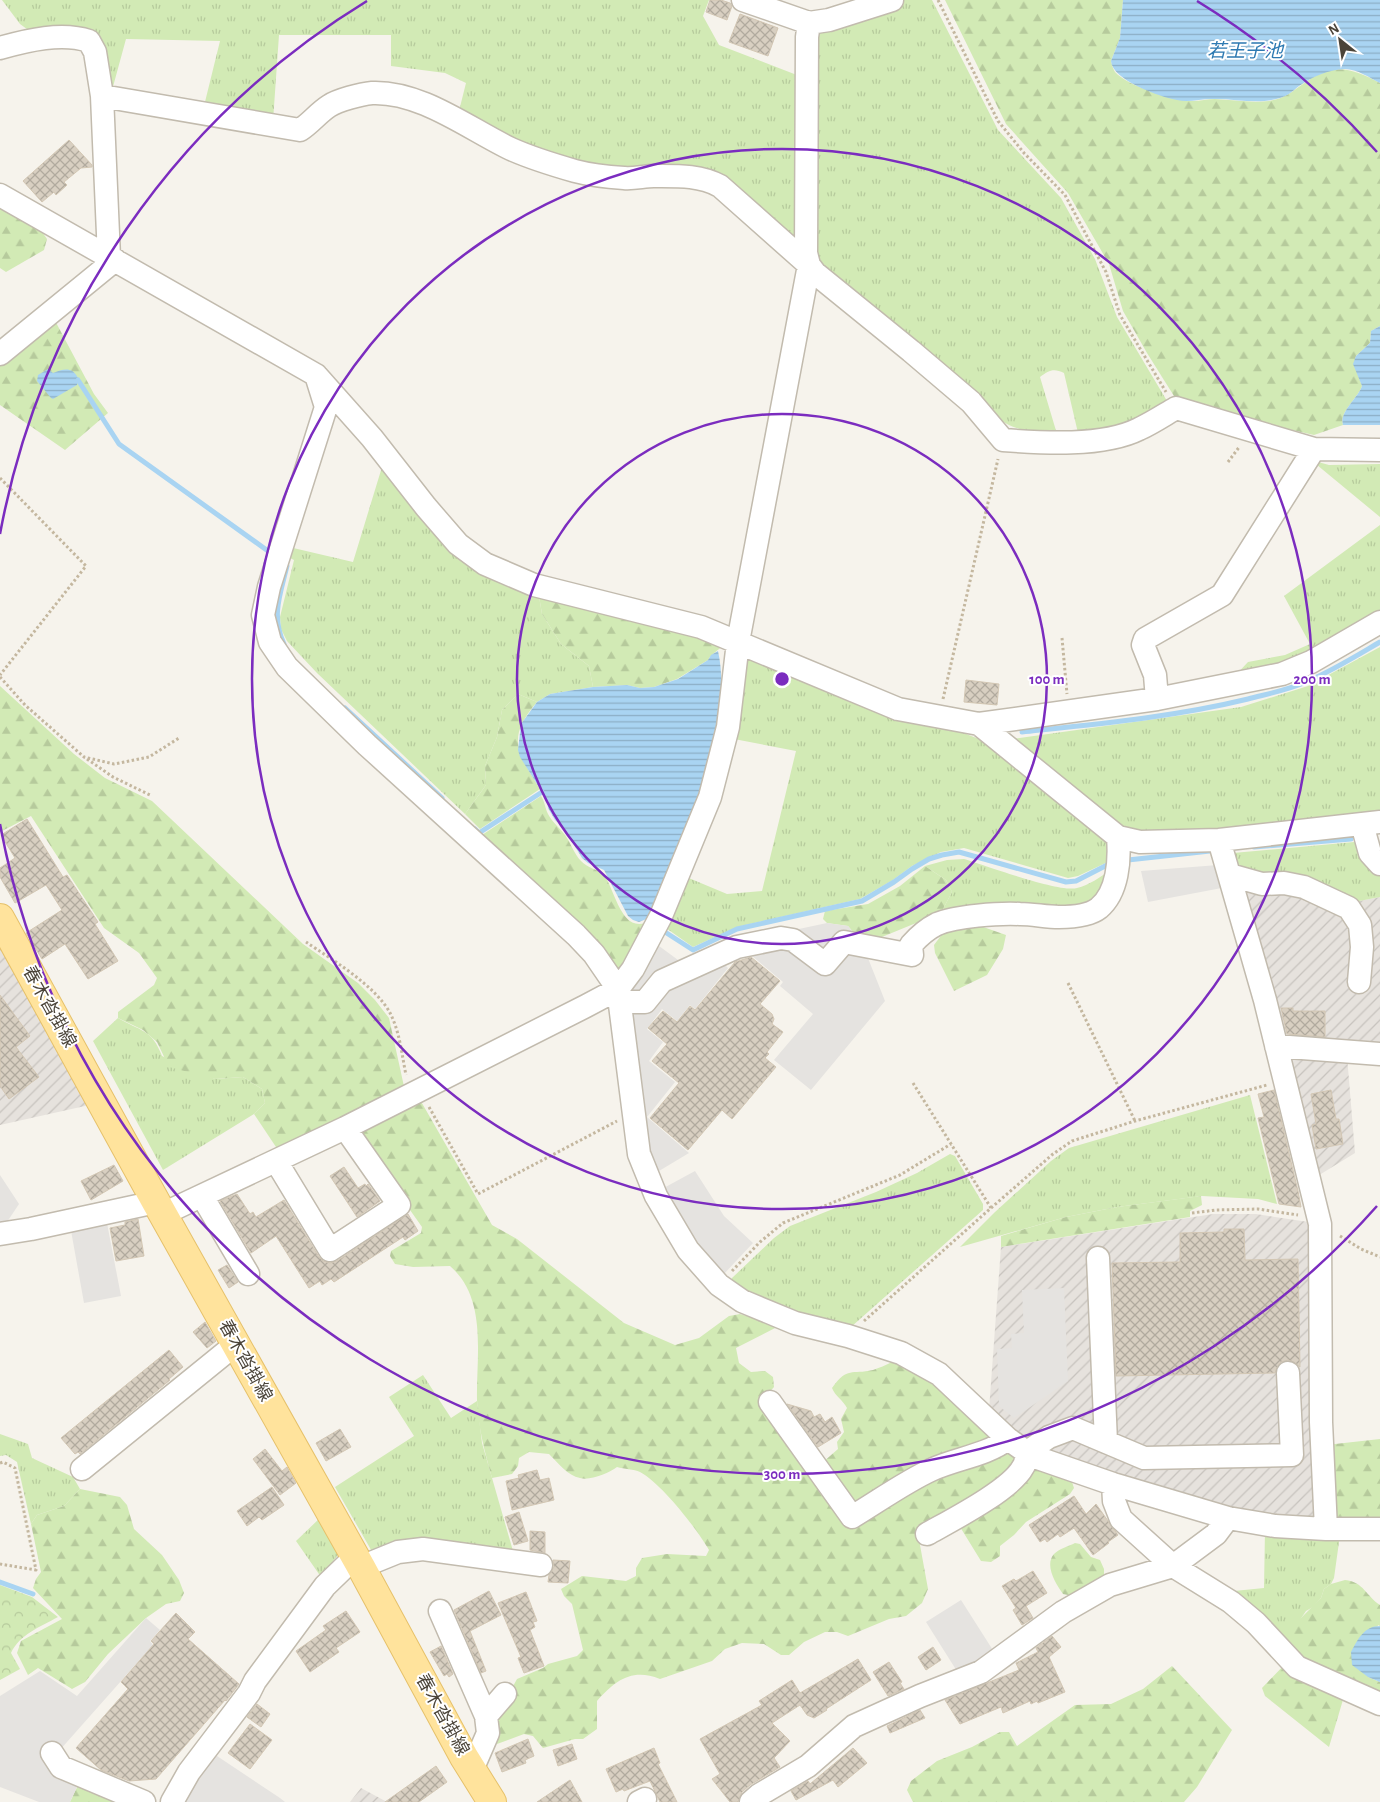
<svg xmlns="http://www.w3.org/2000/svg" width="1380" height="1802" font-family="'Alegreya Sans','Noto Sans JP',sans-serif">
	<style>
		.industrial { fill: url(#industrial-furrows) }
		.grass { fill: url(#grass-tufts) }
		.forest { fill: url(#forest-firs) }
		.park { fill: url(#park-crowns) }
		.parking { fill: #e5e3e0 }
		.water { fill: url(#water-rules) }
		.lines { fill: none; stroke-linecap: round; stroke-linejoin: round }
		.stream { stroke: #a9d4f2; stroke-width: 5 }
		.building { fill: url(#building-cross-hatch); stroke: #d3c7b4 }
		.minor-casing { stroke: #c2bbae; stroke-width: 25 }
		.major-casing { stroke: #e6c16a; stroke-width: 30 }
		.path { stroke: #c4b79f; stroke-width: 3; stroke-dasharray: 2.5 2.5; stroke-linecap: butt }
		.minor { stroke: #fff; stroke-width: 22 }
		.major { stroke: #ffe39c; stroke-width: 28 }
		.ring { fill: none; stroke: #7b2cbf; stroke-width: 2.5 }
		.labels { text-anchor: middle; dominant-baseline: central; stroke-width: 4; stroke-linejoin: round; paint-order: stroke }
		.street-label { font-size: 18px; fill: #4b4439; stroke: #fff }
		.water-label { font-size: 19px; font-style: italic; fill: #2e7ab2; stroke: #fff }
		.centre { fill: #7b2cbf; stroke: #fff; stroke-width: 2.5 }
		.ring-label { font-size: 15px; text-anchor: middle; font-weight: bold; fill: #7b2cbf; stroke: #fff; stroke-width: 4; stroke-linejoin: round; paint-order: stroke }
	</style>
	<defs>
		<pattern id="industrial-furrows" width="10" height="10" patternUnits="userSpaceOnUse" patternTransform="scale(1.25)"><rect width="10" height="10" fill="#e6e2dd"/><path d="M-1 1l2-2M0 10L10 0M9 11l2-2" fill="none" stroke="#c7c3be"/></pattern>
		<pattern id="grass-tufts" width="24" height="20" patternUnits="userSpaceOnUse" patternTransform="scale(1.25)"><rect width="24" height="20" fill="#d2eab5"/><path d="M3 7l-1-3M5 7V3M7 7l1-3M15 17l-1-3M17 17v-4M19 17l1-3" fill="none" stroke="#b6ca9c"/></pattern>
		<pattern id="forest-firs" width="22" height="20" patternUnits="userSpaceOnUse" patternTransform="scale(1.25)"><rect width="22" height="20" fill="#d2eab5"/><path d="M5 1l3.5 6h-7zM16 11l3.5 6h-7z" fill="#b6ca9c"/></pattern>
		<pattern id="park-crowns" width="20" height="18" patternUnits="userSpaceOnUse" patternTransform="scale(1.25)"><rect width="20" height="18" fill="#d2eab5"/><path d="M2 6a3 3 0 1 1 6 0M12 15a3 3 0 1 1 6 0" fill="none" stroke="#b6ca9c"/></pattern>
		<pattern id="water-rules" width="6" height="5" patternUnits="userSpaceOnUse" patternTransform="scale(1.25)"><rect width="6" height="5" fill="#a9d4f2"/><path d="M0 2.5h6" fill="none" stroke="#8caec5"/></pattern>
		<pattern id="building-cross-hatch" width="8" height="8" patternUnits="userSpaceOnUse" patternTransform="scale(1.25)"><rect width="8" height="8" fill="#d8cfc1"/><path d="M0 0l8 8M0 8l8-8" fill="none" stroke="#b1aa9e"/></pattern>
	</defs>
	<rect width="100%" height="100%" fill="#f6f3ec"/>
	<!-- industrial -->
	<path class="industrial" d="M1235 862 1354 902 1380 897V1050L1281 1041Z
		M0 935 94 1104 0 1125Z
		M1284 1053 1347 1056 1355 1153 1316 1177Z
		M1213 1214H1256L1315 1223 1322 1520H1296L1236 1510 1052 1457 1035 1446 989 1410 1001 1247Z
		M361 1788 387 1802H350Z"/>
	<!-- grass -->
	<path class="grass" d="M2 0H709L703 16 719 45 802 77V250L718 179 573 167 458 115 466 83 445 73 391 66V35H279L273 121 203 110 220 41 126 39 111 94 98 49 35 35 20 24Z
		M904 0H932L998 130 1061 198 1095 259 1117 317 1170 406 1144 421 1078 433 1064 373C1054 368 1049 370 1040 377L1057 434C1030 432 1017 432 994 416L817 270 815 31 825 24Z
		M1311 460 1329 465 1380 464V517Z
		M382 467 428 527 446 546 539 596 542 614 561 644 589 666 593 687 550 694 537 702 518 694 502 710 497 737 485 766 486 785 465 814 317 673 287 641 281 629 280 617 294 560 286 556 289 547 353 562Z
		M1380 525V614L1274 670 1233 678 1248 662 1285 655 1310 644 1284 596Z
		M1380 647V811L1199 830 1142 833 1124 827 1102 813 1012 739 1241 707 1308 686Z
		M756 657 875 712 956 730 984 741 1102 837 1110 849 1112 860 1078 876 1068 878 964 848 941 852 912 866 893 880 860 899 737 927 693 947 663 926 684 876 727 894 762 891 796 751 734 739 745 661Z
		M1354 842 1380 872V897L1354 902 1264 876 1239 866 1235 862 1233 853Z
		M964 859C984 865 1060 893 1077 888 1089 885 1101 877 1111 869L1091 907 943 909 952 892 946 880 925 866 947 860Z
		M118 1018C140 1031 152 1029 162 1056L215 1079 243 1077 262 1089 265 1103 254 1114 163 1170 93 1041Z
		M1250 1095 1277 1204 1258 1199 1202 1196 1117 1207 1066 1217 960 1247 995 1212 1051 1161 1069 1148Z
		M950 1154 955 1156 983 1204V1210L851 1327C810 1316 767 1306 731 1283L732 1278 774 1238 790 1226 876 1192 917 1173Z
		M423 1375 451 1418 477 1401 482 1443 515 1558 374 1555 335 1487 414 1436 389 1397Z
		M0 1434 28 1444 32 1458 73 1477 80 1489 64 1506 37 1515 31 1524 17 1462 6 1455 0 1456Z
		M321 1517 340 1552 321 1577 296 1541Z
		M1265 1530 1340 1535 1334 1578 1331 1584 1324 1589 1321 1598 1313 1607 1306 1611 1285 1642 1224 1592 1264 1588Z"/>
	<!-- forest -->
	<path class="forest" d="M945 0H1123L1120 38 1111 61C1112 65 1113 69 1115 72 1128 86 1173 101 1193 101 1200 101 1208 99 1215 99 1233 100 1251 103 1269 101 1283 99 1292 92 1303 84 1332 62 1350 67 1380 83V326L1371 331 1370 343 1356 356 1354 364 1362 386C1358 398 1339 412 1343 425L1314 435 1179 404 1147 353 1123 311 1109 264 1068 193 1006 124Z
		M0 207 40 229 47 239 44 250 6 272 0 268Z
		M52 315 94 394 108 413 65 450 0 405V360Z
		M539 596 703 637 723 645C718 651 712 653 708 660L677 679 654 687 640 688 627 685 593 687 589 666 561 644 542 614Z
		M0 686 74 754 105 778 152 801 303 944 358 983 375 1000 389 1018 405 1091 280 1153 254 1114 265 1103 262 1089 243 1077 215 1079 169 1067 157 1042 143 1030 118 1018V1012L154 985 157 978 139 953 104 928 31 816 0 832Z
		M518 694 537 702C506 738 517 752 540 789L480 829 465 814 486 785 485 766 497 737 502 710Z
		M541 796C545 802 545 808 548 814 552 822 559 827 565 835 571 843 574 854 581 861 587 868 598 869 604 875 615 890 621 931 645 923L618 977 479 837Z
		M925 866 946 880 952 892 943 909 921 921 877 939 860 940 848 926 827 923 823 919 825 911 868 904 900 886Z
		M972 923 1006 935 1003 949 987 975 954 991 935 953 934 945 946 929Z
		M419 1098 492 1225 517 1239 624 1323 675 1345 699 1338 729 1316 740 1314 779 1326 736 1348 739 1363 751 1372 765 1371 773 1377 774 1387 766 1396 848 1522 926 1478 1004 1451 1018 1456 1015 1473 924 1532 920 1545 928 1589 922 1603 906 1616 889 1619 848 1636 837 1632H825L804 1642 789 1655H781L764 1644 742 1643 725 1649 712 1661 660 1679C632 1668 616 1680 597 1701V1729L583 1739H575L543 1748 533 1736 524 1734 497 1744 492 1738 493 1722 517 1679 543 1668 548 1664 577 1656 583 1650 572 1604 564 1596 561 1589 582 1576 626 1581 636 1576V1568L642 1558 667 1554 706 1556 709 1550C697 1529 662 1484 640 1472 634 1469 624 1469 617 1467 609 1473 590 1481 580 1478 568 1476 557 1462 549 1454L529 1452 519 1458 518 1466 512 1474 492 1478C485 1453 478 1427 477 1400 476 1356 488 1299 450 1266L413 1267 395 1264 390 1256 391 1251 421 1233 422 1227 355 1132Z
		M1201 1196 1202 1205 1190 1211V1217L1001 1247V1236L1066 1217 1117 1207Z
		M892 1362 911 1368 932 1380 995 1436 856 1510 822 1463 838 1449 837 1442 844 1432 841 1419 847 1408C843 1400 835 1396 832 1388 848 1366 851 1375 873 1370 879 1368 886 1365 892 1362Z
		M1380 1439V1521H1334L1326 1445Z
		M1031 1466 1072 1482 1074 1488 1070 1494 1026 1522 1014 1535 1000 1546V1556L991 1562 981 1561 957 1522Z
		M80 1489 120 1497 127 1505 134 1529 162 1555 179 1580 184 1593 180 1601 166 1604 146 1618 108 1654 85 1682 72 1689 38 1668 28 1675 17 1653 21 1641 62 1619 33 1588 36 1579 41 1572 31 1524 37 1515 64 1506Z
		M1075 1543 1080 1544 1091 1557 1100 1560 1104 1569V1577L1073 1596 1063 1594C1056 1584 1044 1565 1054 1554 1059 1549 1069 1546 1075 1543Z
		M1345 1580C1364 1582 1366 1596 1380 1605V1626L1378 1625 1368 1677 1380 1682V1699L1301 1666 1285 1642 1291 1628 1321 1598 1324 1589 1331 1584Z
		M1287 1662 1345 1693 1329 1747 1265 1696 1262 1688Z
		M1172 1666 1232 1730 1197 1787 1184 1802H913L907 1790 911 1781 937 1761 972 1747 1000 1732H1009L1017 1746 1075 1705 1111 1704 1143 1689Z
		M80 1781 132 1802H70Z"/>
	<!-- park -->
	<path class="park" d="M0 1585 32 1597 58 1617C40 1627 20 1634 11 1653L20 1669 0 1680Z"/>
	<!-- parking -->
	<path class="parking" d="M1218 865 1227 887 1148 902 1141 871Z
		M827 923 848 926 862 943 885 1001 811 1090 774 1060 813 1014 780 986 783 982 751 955 766 936Z
		M655 943 693 971 721 961 728 968 695 1009 690 1005 677 1021 662 1009 647 1029 663 1042 649 1061 675 1082 647 1117 689 1153 654 1174 646 1149 626 992Z
		M695 1171 724 1216 753 1243 723 1275 703 1257 660 1190Z
		M0 1175 19 1204 3 1228H0Z
		M106 1218 121 1296 84 1303 70 1225Z
		M1064 1288 1068 1381 1014 1418 999 1406 997 1349 1012 1348 1011 1334 1024 1333 1022 1290Z
		M961 1600 996 1655 960 1676 926 1622Z
		M146 1618 160 1630 150 1641 153 1645 59 1751 85 1770 70 1802H39L0 1787V1696L40 1671 77 1696Z
		M211 1752 280 1798 285 1802H177Z"/>
	<!-- water -->
	<path class="water" d="M1123 0H1380V83C1370 78 1357 69 1345 69 1327 70 1314 76 1299 86 1293 91 1287 96 1280 98 1258 105 1234 98 1211 99 1200 99 1188 103 1177 100 1160 97 1112 80 1111 61L1120 38Z
		M1380 326V425H1343C1339 412 1358 398 1362 386L1353 364 1356 356 1370 343 1371 331Z
		M48 369 53 373C63 369 72 366 78 378L77 385 53 399 51 398 37 381 38 375Z
		M718 651C735 726 683 839 652 907L654 911 649 918 639 922 633 920 628 916 604 870 588 863 582 858 563 827 555 820 548 808 547 800 520 757 518 750 521 724 537 702 550 694 593 687 627 685 640 688 654 687 678 679 708 660 711 655Z
		M1380 1626V1682L1368 1677 1352 1665 1351 1652C1358 1639 1364 1626 1380 1626Z"/>
	<g class="lines">
		<!-- stream -->
		<path class="stream" d="M78 380 119 444 268 551
			M284 644C271 616 280 595 287 566
			M345 708 442 798
			M1022 732C1098 724 1174 717 1248 699 1267 694 1288 690 1306 682 1332 671 1356 656 1380 642
			M475 829 479 833 542 792
			M1254 847 1351 839
			M1128 860 1210 851
			M665 932 693 950 737 929 862 901 894 882 912 869 929 859 942 855 959 852 1066 882 1076 881 1111 863
			M0 1582 33 1594"/>
	</g>
	<!-- building -->
	<path class="building" d="M710 0H721L730 3 732 6 727 20 706 12Z
		M740 14 778 28 768 56 729 42Z
		M69 140 92 165V167L81 168 64 182 67 185 56 195 54 192 42 202 23 181Z
		M966 680 999 684 997 705 964 702Z
		M27 819 63 877 67 875 98 922 95 924 118 961 88 979 65 944 42 959 26 933 62 910 46 885 15 903 0 877V868L15 858 1 835Z
		M751 957 780 981 760 1004 772 1014 774 1019 772 1024 783 1032 767 1052 769 1054 765 1058 776 1067 732 1119 722 1110 688 1150 650 1118 679 1083 652 1061 667 1044 648 1028 663 1011 677 1022 690 1006 695 1010 735 962Z
		M0 995 30 1036 16 1047 39 1077 9 1099 0 1086Z
		M1281 1008H1293V1011H1325V1037L1287 1034Z
		M1274 1090 1298 1191 1301 1207 1279 1204 1258 1118 1264 1117 1258 1094Z
		M1331 1090 1336 1119H1339L1343 1144 1316 1149 1312 1125 1316 1124 1311 1094Z
		M114 1165 123 1181 91 1200 81 1181Z
		M344 1167 358 1188 365 1184 366 1186 368 1184 380 1201 357 1217 330 1176Z
		M237 1194 250 1214 253 1212 256 1217 284 1200 319 1257 323 1261 330 1263 337 1261 408 1214 418 1231 405 1240 403 1237 334 1282 331 1279 322 1285 320 1281 309 1288 276 1236 251 1253 220 1201Z
		M138 1219 144 1256 116 1261 110 1228 125 1225V1222Z
		M1224 1229H1244L1245 1260 1298 1259 1300 1367 1294 1362 1288 1360 1281 1362 1277 1367 1275 1373 1116 1376 1112 1263 1180 1262V1233L1224 1232Z
		M227 1265 238 1282 229 1288 218 1270Z
		M205 1322 216 1341 207 1348 193 1332Z
		M169 1350 183 1367 169 1379 170 1380 80 1454 78 1452 75 1454 61 1438Z
		M787 1404 811 1411 814 1417 820 1414 825 1422 832 1417 841 1433 818 1447Z
		M340 1429 351 1447 326 1461 316 1443Z
		M265 1449 282 1471 287 1467 296 1483 280 1495 253 1459Z
		M537 1470 540 1480 549 1478 554 1500 512 1510 506 1481 519 1478 518 1475Z
		M272 1487 284 1505 262 1520 259 1517 247 1526 237 1511Z
		M1074 1496 1086 1514 1096 1504 1118 1535 1108 1542 1109 1543 1093 1555 1074 1528 1060 1537 1058 1534 1047 1542 1045 1539 1040 1542 1029 1525Z
		M519 1512 528 1541 514 1545 505 1517Z
		M530 1531 545 1532V1553L530 1550Z
		M553 1560 570 1561 568 1583 548 1582 549 1575 554 1567Z
		M1033 1571 1047 1593 1026 1606 1033 1618 1022 1625 1013 1610 1016 1608 1002 1586 1014 1579 1016 1581Z
		M489 1591 501 1615 470 1631 486 1671 481 1673 454 1610Z
		M526 1592 537 1621 533 1622 535 1627 530 1630 544 1666 524 1673 518 1658 521 1657 498 1603Z
		M346 1611 360 1632 336 1648 339 1652 310 1672 296 1651 326 1630 323 1626Z
		M176 1613 195 1632 188 1639 239 1684 226 1701 225 1700 156 1779 129 1781 101 1770 76 1748 128 1689 121 1682 154 1644 151 1641Z
		M1052 1636 1061 1647 1049 1657 1065 1692 1038 1703 1037 1701 1031 1704 1030 1701 1003 1713 1001 1707 960 1724 945 1700 1019 1670 1016 1663 1038 1652 1036 1648Z
		M441 1646 453 1674 449 1677 447 1674 444 1676 430 1652Z
		M933 1647 941 1660 926 1670 918 1657Z
		M858 1659 871 1680 826 1709 827 1710 814 1718 807 1715 800 1705 772 1723 790 1741 774 1758 780 1767 750 1785 742 1792 738 1802H730L712 1779 720 1774 700 1739 762 1705 759 1701 792 1680 800 1693Z
		M889 1662 902 1682 900 1683 904 1689 888 1696 873 1672Z
		M257 1704 270 1714 261 1727 247 1717Z
		M920 1710 925 1718 890 1733 887 1726Z
		M250 1724 272 1740 250 1769 228 1753Z
		M528 1739 534 1756 525 1760 526 1763 502 1772 495 1753Z
		M572 1744 577 1759 558 1766 553 1750Z
		M654 1748 660 1763 658 1764 677 1802H660L650 1781 624 1791 623 1789 616 1792 606 1769Z
		M853 1748 867 1763 838 1787 833 1780 796 1800 791 1791 808 1781 810 1784Z
		M436 1766 447 1782 419 1802H385Z
		M570 1780 582 1802H537Z"/>
	<g class="lines">
		<!-- minor casing -->
		<g class="minor-casing">
			<path id="minor" d="M743 0 809 23 829 20 892 0
				M0 48C28 40 62 32 89 41L95 52 102 96 109 257
				M102 96 300 130C311 123 318 113 329 106 338 100 361 94 372 93 421 91 469 129 511 149 531 158 554 165 575 171 590 175 608 177 624 178 634 179 644 176 654 176 677 176 700 175 720 186L809 265 815 273 911 351 971 402 1003 440C1042 443 1103 447 1139 429 1152 423 1164 415 1176 408L1314 449 1380 450
				M0 195 316 375 372 438 426 507 458 544 485 564 534 585 701 627 898 709 979 724 1157 699 1282 674 1311 662 1380 622
				M0 354 115 260
				M316 375 326 407 269 587 263 615 270 642 287 667 367 745 576 935 594 954 618 989 639 1154 656 1196 688 1250 719 1285 742 1301 795 1323 848 1336 901 1353 939 1374 1008 1439 1032 1456 1113 1484 1228 1518 1275 1526 1326 1529H1380
				M1157 699 1155 675 1143 645 1145 639 1222 595 1314 449
				M979 724 1118 837 1140 842 1219 840 1380 822
				M1362 824 1370 853 1380 864
				M1219 840 1265 1000 1320 1224 1321 1422 1326 1529
				M1230 875 1262 884 1284 883 1304 887 1349 908 1360 925 1362 947 1359 982
				M619 1002H645L662 981 737 947 781 938 793 940 825 964 844 942 912 955 911 945C918 937 927 929 937 924 956 916 999 913 1020 914 1033 914 1046 917 1059 917 1071 917 1089 916 1099 908 1118 892 1120 860 1118 837
				M1276 1046 1380 1054
				M276 1161 330 1250 399 1205 345 1128
				M202 1196 248 1274
				M163 1214 345 1128 586 1006 618 989 633 969 661 916 710 797 728 727 738 642 809 265 806 253 807 37 809 23
				M0 1234 31 1229 156 1202
				M1098 1258 1106 1442
				M770 1402 852 1517C877 1502 905 1482 931 1470 957 1458 985 1456 1008 1439
				M82 1469 236 1344
				M1113 1484 1114 1501 1121 1519 1173 1566 1231 1602 1256 1623 1297 1667 1380 1704
				M927 1534C950 1521 1011 1490 1023 1467 1026 1463 1026 1457 1027 1452L1049 1437 1073 1428 1144 1458 1292 1455 1288 1373
				M361 1567 398 1552 423 1549 541 1565
				M440 1611 486 1716 488 1733 472 1770
				M486 1716 505 1694
				M52 1753 61 1767 144 1802
				M172 1802 189 1772 249 1693 255 1681 325 1586 355 1557
				M639 1802 645 1799
				M751 1802 759 1795 808 1766 854 1726 920 1696 981 1672 1063 1612 1110 1585 1173 1566 1216 1534 1228 1518"/>
		</g>
		<!-- major casing -->
		<g class="major-casing">
			<path id="major" d="M0 918 156 1202 361 1567 464 1757 492 1802"/>
		</g>
		<!-- path -->
		<path class="path" d="M938 0 998 121 1024 153 1065 195 1106 272 1120 315 1166 392
			M1228 462 1240 446
			M0 478 86 566 0 675
			M1062 638 1067 694
			M0 677 25 705 84 757 114 764 149 757 179 738
			M943 699 998 459
			M87 759 113 777 152 796
			M306 942C331 959 378 987 391 1015 400 1033 402 1056 406 1075
			M1068 983 1135 1121
			M913 1083 991 1208
			M429 1107 478 1194 617 1121
			M1192 1213 1216 1210 1258 1209 1298 1215
			M1340 1236 1361 1249 1380 1257
			M732 1271 760 1242 783 1223 900 1175 951 1144
			M864 1321 991 1208 1053 1154 1072 1141 1135 1121 1267 1085
			M0 1463 3 1462 15 1468 36 1570 0 1564"/>
		<!-- minor -->
		<use href="#minor" class="minor"/>
		<!-- major -->
		<use href="#major" class="major"/>
	</g>
	<!-- distance rings -->
	<g class="ring">
		<circle cx="782" cy="679" r="265"/>
		<circle cx="782" cy="679" r="530"/>
		<path d="M1377 1206A795 795 0 0 1 0 824M0 534A795 795 0 0 1 367 1M1197 1A795 795 0 0 1 1377 152"/>
	</g>
	<g class="labels">
		<!-- street labels -->
		<g class="street-label">
			<text transform="translate(49 1007) rotate(61)">春木沓掛線</text>
			<text transform="translate(245 1361) rotate(61)">春木沓掛線</text>
			<text transform="translate(442 1715) rotate(61)">春木沓掛線</text>
		</g>
		<!-- water labels -->
		<g class="water-label">
			<text x="1245" y="51">若王子池</text>
		</g>
	</g>
	<circle cx="782" cy="679" r="8" class="centre"/>
	<g class="ring-label">
		<text x="1047" y="684">100 m</text>
		<text x="1312" y="684">200 m</text>
		<text x="782" y="1479">300 m</text>
	</g>
	<!-- north arrow -->
	<g transform="translate(1340 40) rotate(330)" stroke="#ffffff" stroke-width="4" paint-order="stroke">
	<path d="M0-4L9 19L0 12L-9 19Z" fill="#4b4439"/>
	<text y="-8" font-size="14" font-weight="bold" text-anchor="middle" fill="#4b4439">N</text>
	</g>
</svg>
